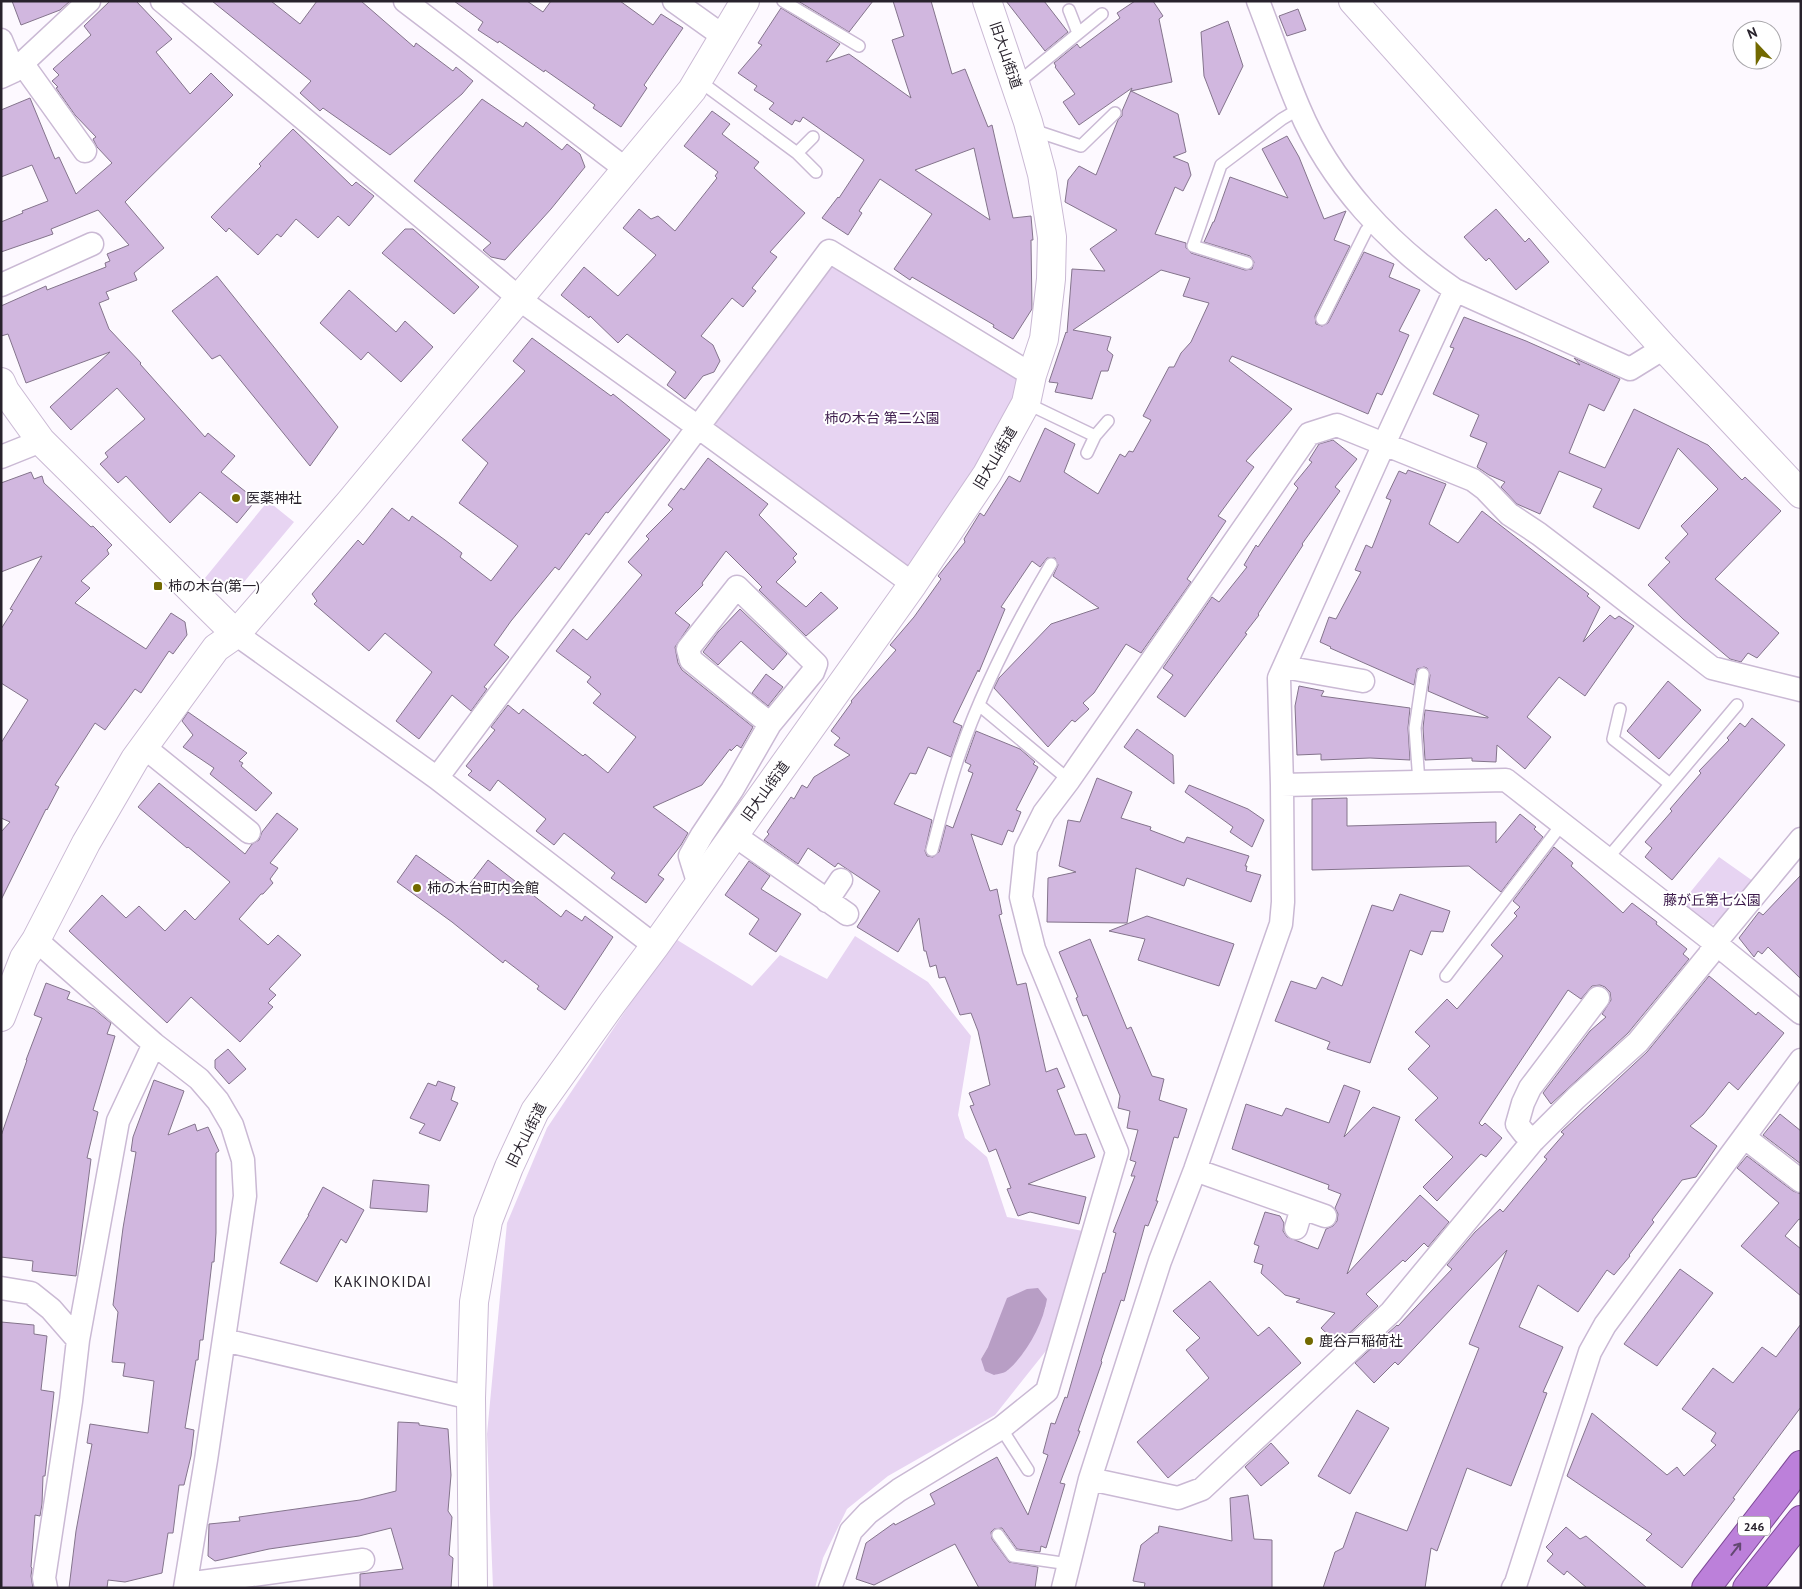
<svg xmlns="http://www.w3.org/2000/svg" width="1802" height="1589" font-family="'PT Sans','Noto Sans JP',sans-serif">
	<style>
		.green { fill: #e7d4f2; fill-rule: evenodd }
		.water { fill: #b89ec5 }
		.building { fill: #d1b7df; stroke: #84748c; fill-rule: evenodd }
		.lines { fill: none; stroke-linecap: round; stroke-linejoin: round }
		.service-casing { stroke: #cab9d4; stroke-width: 14 }
		.minor-casing { stroke: #cab9d4; stroke-width: 25 }
		.tertiary-casing { stroke: #cab9d4; stroke-width: 30 }
		.trunk-casing { stroke: #7e4a97; stroke-width: 30 }
		.service { stroke: #fff; stroke-width: 11 }
		.minor { stroke: #fff; stroke-width: 22 }
		.tertiary { stroke: #fff; stroke-width: 28 }
		.trunk { stroke: #bc80da; stroke-width: 28 }
		.oneway { stroke: #634872 }
		.poi-dot { fill: #726900; stroke: #fff; stroke-width: 2 }
		.labels { text-anchor: middle; dominant-baseline: central; stroke-width: 4; stroke-linejoin: round; paint-order: stroke }
		.shield { fill: #fff; stroke: #68646b; stroke-width: 1 }
		.shield-label { font-size: 12px; font-weight: bold; fill: #28222c }
		.street-label { font-size: 14px; fill: #28222c; stroke: #fff }
		.park-label { font-size: 14px; fill: #3c1a4b; stroke: #fff }
		.poi-label { font-size: 14px; fill: #28222c; stroke: #fff; text-anchor: start }
		.neighbourhood-label { font-size: 15px; letter-spacing: 1px; fill: #28222c; stroke: #fff }
	</style>
	<rect width="100%" height="100%" fill="#fdf9ff"/>
	<!-- green -->
	<path class="green" d="M829 251 1032 375 913 584 698 427Z
		M268 501 294 522 239 588 218 593 205 578Z
		M1719 857 1753 881 1726 919 1709 926 1679 906Z
		M855 936 928 982 971 1036 958 1115 965 1138 987 1157 1007 1217 1083 1231 1053 1342 995 1415 888 1476 847 1509 823 1558 815 1588H493L487 1434 507 1223 547 1128 674 938 752 986 780 955 827 979ZM1046 1307 1031 1339 1023 1353 1007 1371 981 1359 988 1347Z"/>
	<!-- water -->
	<path class="water" d="M1038 1288 1047 1299C1043 1324 1027 1353 1008 1370 1005 1373 998 1374 994 1375L985 1371 981 1359 988 1347 1007 1298 1027 1289Z"/>
	<!-- building -->
	<path class="building" d="M12 1H70L60 10 21 25Z
		M110 1H136L172 39 156 52 190 94 211 73 233 95 125 202 164 248 134 273 137 280 106 292 109 299 99 303 109 329 141 363 140 364 205 437 208 433 235 456 221 472 256 500 237 523 200 492 170 523 126 476 118 483 100 464 108 457 105 453 145 419 117 388 71 430 50 407 110 352 26 383 8 334 1 336V306L46 286 47 290 106 267 105 263 110 261 107 254 129 245 98 210 51 229 53 234 1 252V222L23 213 22 211 48 201 32 165 1 177V110L30 98 55 159 59 157 76 194 112 163 97 147 93 139 96 137 75 115 56 88 58 87 52 81 59 75 53 69 91 35 84 26Z
		M212 1H271L300 24 317 1H361L414 47 416 43 453 71 456 67 473 81 462 94 390 155 323 108 320 111 300 93 311 81Z
		M454 1H527L543 12 551 1H620L653 25 661 14 683 28 644 85 647 88 621 127 593 108 595 105 545 70 544 72 499 41 498 43 478 30 483 22Z
		M798 1H873L849 32Z
		M893 1H931L952 74 965 69 988 127 992 125 1013 218 1031 216 1033 240H1031L1032 309 1013 339 993 327 994 325 912 277 910 280 894 269 932 214 880 179 859 211 862 213 848 235 822 218 838 197 839 198 864 160 803 117 800 122 795 120 792 125 769 109 774 103 754 90 757 86 738 73 762 45 758 43 781 8 840 44 826 62 849 54 911 98 892 40 904 36ZM974 148 990 220 915 170Z
		M1006 1H1044L1068 32 1045 51Z
		M1135 1H1153L1163 16 1159 19 1172 82 1131 91 1178 114 1186 152 1173 157 1188 163 1191 175 1183 191 1175 187 1155 234 1186 243V248L1191 253 1245 270 1252 269 1254 262 1250 256 1204 242 1213 222H1214L1230 177 1288 198 1262 149 1287 136 1299 157 1324 219 1346 211 1334 240 1350 246 1315 316 1316 324 1322 326 1328 323 1364 252 1394 264 1389 277 1420 290 1399 331 1409 335 1382 395 1377 393 1368 414 1232 356 1229 361 1292 409 1246 461 1254 467 1218 516 1226 521 1187 579 1191 582 1141 653 1126 644 1094 693 1083 703 1089 709 1075 722 1072 720 1048 747 994 688 999 678 1051 624 1099 608 1053 576 1058 565 1055 558H1047L1040 567 1032 561 1001 607 1005 609 979 672 978 670 953 722 962 726 951 757 928 747 916 774 910 773 894 804 932 820 925 851 927 856 933 857 939 852 946 825 953 828 973 773 968 771 971 765 965 762 976 731 1020 749 1035 762 1033 764 1038 767 1016 810 1021 812 1013 832 1008 830 1002 845 971 834 990 891 997 889 1002 914 999 915 1017 985 1026 983 1046 1072 1057 1068 1065 1087 1057 1090 1075 1135 1086 1134 1095 1157 1028 1184 1086 1197 1079 1224 1030 1212 1018 1216 1007 1189 1011 1188 996 1149 989 1152 970 1106 974 1105 969 1093 990 1085 978 1031 971 1013 960 1015 945 977 939 978 936 965 930 967 926 951H924L919 918 898 952 857 927 880 891 838 863 835 867 808 848 798 864 764 840 769 834 767 832 791 797 794 799 802 785 807 788 814 777 850 755 834 745 840 738 831 731 852 702 851 701 896 650 890 645 914 617 941 579 938 576 965 542 964 539 980 513 984 516 1009 476 1020 482 1045 428 1075 444 1064 472 1098 494 1120 454 1125 457 1129 451 1133 452 1151 420 1143 416 1169 367H1174L1181 353 1191 342 1209 303 1183 296 1190 278 1161 270 1073 330 1111 337 1107 350 1113 355 1108 371H1101L1092 399 1055 392 1058 383 1049 382 1066 332 1067 333 1072 269 1105 271 1090 249 1117 230 1065 202 1068 180 1079 166 1096 175 1118 120 1122 116V111L1132 88 1079 125 1063 102 1075 94 1055 67 1056 66 1054 63 1077 44 1080 48 1120 18 1117 13Z
		M1298 9 1306 30 1287 36 1279 16Z
		M1228 21 1243 66 1219 115 1204 76 1201 32Z
		M482 99 523 127 526 122 562 150 567 144 580 154 585 167 551 209 505 260 491 257 483 250 491 243 414 181Z
		M712 111 730 124 722 134 759 162 754 168 805 213 770 252 777 257 752 288 756 291 743 307 732 298 701 336 713 345 720 361 714 372 703 376 685 399 667 385 676 372 627 334 618 343 590 316 589 318 561 295 584 267 618 296 656 255 623 228 639 209 651 219 658 216 675 231 717 178 715 176 718 172 684 146Z
		M293 129 352 186 356 182 374 196 349 226 338 216 318 238 296 219 281 237 277 234 258 255 229 228 226 232 211 217 261 166 259 164Z
		M1496 209 1525 242 1529 238 1549 262 1516 290 1489 258 1486 261 1464 237Z
		M405 229H413L479 287 454 314 382 253Z
		M217 276 338 427 310 466 220 355 212 359 172 311Z
		M349 290 396 332 405 321 433 347 401 382 368 352 361 360 320 323Z
		M1464 317 1526 341 1580 365 1574 358 1620 379 1604 411 1589 404 1569 453 1605 468 1634 409 1708 445 1742 480 1745 477 1781 511 1715 579 1779 633 1757 658 1748 653 1741 662 1730 659 1683 619 1648 585 1670 562 1665 558 1688 534 1681 526 1718 489 1678 448 1639 529 1593 507 1602 489 1559 471 1540 514 1517 504 1501 487 1505 482 1489 475 1477 467 1487 443 1470 436 1479 415 1433 394 1454 348 1450 347Z
		M532 338 611 396 613 394 670 440 608 513 606 512 589 535 586 533 559 570 555 567 511 621 494 645 509 657 484 687 487 689 471 711 452 695 419 739 396 721 432 672 385 633 369 651 314 604 317 601 312 594 358 540 363 545 392 508 409 521 412 516 445 540 462 553 460 557 491 581 518 546 459 503 488 463 462 440 525 371 513 361Z
		M1333 440 1357 459 1335 487 1340 491 1302 544 1303 545 1258 614 1259 615 1245 633 1247 634 1185 717 1157 697 1173 675 1163 668 1212 597 1219 602 1247 567 1244 565 1256 545 1258 547 1298 488 1294 484 1312 462 1309 460 1319 444Z
		M708 458 768 504 759 515 797 554 793 558 796 562 776 582 806 607 821 592 838 608 806 636 759 590 762 587 726 551 702 583 703 585 675 613 690 625 675 647 678 663 682 670 753 727 741 748 737 745 731 751 730 749 702 785 653 807 688 833 681 845 658 875 664 879 646 903 611 878 615 873 564 833 554 845 536 831 546 819 498 780 490 791 468 775 472 771 466 766 495 730 491 727 508 705 519 714 523 709 583 756 585 754 608 773 636 737 593 703 601 694 587 682 591 677 556 651 573 629 587 640 642 575 628 562 649 539 646 536 673 509 668 505 681 488 684 490Z
		M1408 470 1446 484 1429 524 1458 543 1482 511 1589 594 1587 596 1600 607 1583 642 1610 615 1615 619 1619 616 1634 626 1585 696 1559 677 1527 717 1551 737 1525 769 1497 745 1496 762 1472 761V758L1425 760 1423 728 1425 710 1488 718V717L1428 691 1430 675 1427 668 1424 667 1417 669 1414 685 1330 648 1331 647 1320 642 1329 617 1336 619 1361 572 1355 570 1366 545 1372 548 1391 500 1386 498 1399 471 1406 474Z
		M31 472 34 479 42 476 44 483 91 527 93 526 112 545 107 550 109 554 81 581 90 588 75 603 146 649 171 613 185 622 187 635 173 654 169 651 141 693 135 689 105 730 95 723 55 785 59 787 47 810 46 809 1 900V832L10 822 1 818V743L28 700 1 683V629L13 610 10 609 42 556 1 572V483Z
		M740 609 787 654 773 670 741 641 718 665 703 652 718 632Z
		M766 674 783 687 768 706 752 693Z
		M1668 681 1701 710 1659 759 1627 731Z
		M1299 686 1324 691 1321 696 1410 708 1408 728 1410 760 1370 758 1321 760V754L1297 755 1295 706Z
		M188 712 247 753 239 761 243 763 241 766 272 793 256 811 210 774 214 768 183 747 193 735 182 721Z
		M1752 718 1785 745 1672 880 1645 857 1652 848 1645 842 1672 811 1670 809 1701 773 1699 771 1729 740 1727 738 1740 723 1745 727Z
		M1137 729 1173 755 1174 784 1124 747Z
		M1097 778 1132 792 1121 818 1151 827 1150 830 1184 843 1187 837 1249 856 1245 866H1247L1246 871 1261 875 1251 902 1187 878 1184 886 1136 868 1127 923 1047 922 1048 878 1076 872 1059 866 1068 820 1080 822Z
		M159 783 245 854 252 844 259 840 262 832 277 813 298 829 270 863 278 868 270 879 273 883 263 894H261L239 919 268 945 278 935 301 955 269 989 276 995 268 1003 273 1007 240 1042 191 997 167 1023 69 931 102 895 126 918 139 906 165 931 185 910 195 920 230 882 188 847 187 848 138 807Z
		M1189 785 1248 809 1264 820 1252 847 1230 832 1233 827 1185 792Z
		M1347 798V826L1496 822V843L1520 814 1536 827 1534 829 1543 837 1501 892 1469 866 1312 870V799Z
		M1554 847 1573 863 1571 866 1623 913 1632 903 1657 922 1656 924 1687 949 1683 954 1689 959 1628 1033 1551 1104 1543 1093 1590 1031 1606 1017 1602 1014 1611 1000 1610 992 1605 987 1600 985 1592 986 1581 999 1568 990 1479 1123 1482 1126 1485 1123 1502 1138 1486 1157 1481 1154 1437 1201 1423 1187 1453 1157 1415 1120 1438 1098 1408 1069 1430 1046 1415 1032 1447 999 1457 1009 1503 956 1491 945 1517 916 1514 913 1520 907 1513 901Z
		M416 855 465 890 488 860 561 917 566 910 582 921 585 916 613 937 565 1010 537 989 539 986 505 960 503 963 452 922 397 882Z
		M749 861 770 876 761 889 801 914 776 952 749 934 759 919 725 895Z
		M1801 875V979L1768 947 1762 954 1758 951 1754 957 1739 938 1759 912 1763 915Z
		M1400 894 1450 911 1443 932 1431 931 1422 955 1410 950 1370 1063 1327 1049 1330 1042 1275 1021 1291 981 1316 989 1322 977 1342 986 1372 905 1393 911Z
		M1147 916 1234 944 1219 986 1138 960 1145 939 1109 931Z
		M1090 939 1127 1029 1131 1027 1152 1076 1164 1079 1159 1100 1187 1109 1178 1138 1174 1137 1156 1201H1158L1148 1226 1145 1225 1124 1301 1121 1300 1101 1361 1102 1362 1078 1431H1080L1060 1483 1065 1484 1046 1548 1041 1546 1040 1552 1017 1549 1002 1528 994 1529 991 1532 992 1539 1009 1562 1038 1567 1035 1588H979L955 1544 874 1585 856 1579 866 1543 894 1523 895 1525 935 1504 930 1494 997 1457 1028 1515 1048 1455 1043 1453 1051 1423 1055 1424 1065 1397 1067 1398 1103 1273H1105L1116 1233 1113 1232 1135 1176H1131L1136 1162 1130 1160 1138 1130 1127 1128 1130 1111 1118 1108 1120 1096 1087 1015 1083 1016 1076 998 1078 997 1059 952Z
		M1709 976 1756 1015 1758 1012 1784 1033 1738 1090 1729 1082 1703 1115 1690 1126 1717 1146 1696 1177 1682 1180 1652 1220 1654 1222 1629 1255 1630 1256 1614 1275 1607 1270 1578 1312 1538 1285 1519 1327 1563 1347 1543 1392 1547 1393 1511 1486 1467 1468 1437 1551 1431 1548 1425 1588H1323L1335 1552 1343 1548 1356 1512 1407 1531 1479 1348 1469 1344 1507 1250 1398 1365 1395 1362 1374 1383 1355 1363 1397 1325 1398 1326 1452 1269 1447 1265 1475 1232 1500 1209 1503 1212 1547 1159 1544 1157 1564 1134 1561 1132 1647 1052Z
		M46 983 70 992 67 999 94 1009 111 1023 107 1034 115 1036 93 1110 98 1112 87 1158 91 1159 76 1276 32 1271 33 1261 1 1257V1136L27 1060H26L42 1018 34 1015Z
		M228 1049 246 1069 229 1084 215 1068V1060Z
		M154 1080 184 1091 168 1135 195 1124 197 1131 208 1127 219 1151 216 1153V1233L214 1262H212L203 1340H200L198 1360H196L185 1428 194 1430 191 1456 184 1485H179L173 1533H168L162 1573 125 1582 108 1580 107 1588H69L76 1531 92 1444 87 1443 90 1424 148 1433 154 1381 123 1376 125 1363 112 1362 118 1312 113 1305 123 1228 136 1152 131 1151 133 1137Z
		M438 1081 455 1087 451 1100 458 1103 440 1141 419 1133 425 1124 410 1118 428 1083 436 1086Z
		M1344 1085 1360 1091 1344 1137 1373 1107 1400 1117 1347 1274 1420 1195 1449 1222 1428 1247 1424 1243 1405 1262 1403 1260 1366 1294 1378 1306 1338 1344 1321 1328 1335 1313 1296 1302 1300 1299 1285 1295 1261 1273 1263 1265 1254 1262 1259 1246 1254 1244 1265 1212 1280 1216 1284 1223 1283 1231 1287 1237 1318 1249 1326 1229 1333 1226 1337 1221 1338 1214 1335 1208 1341 1194 1328 1189 1329 1185 1232 1149 1246 1104 1282 1116 1286 1108 1329 1123Z
		M1780 1114 1801 1131V1164L1763 1135Z
		M1747 1156 1793 1191 1801 1194V1220L1799 1219 1785 1236 1801 1249V1296L1741 1246 1779 1203 1737 1168Z
		M373 1180 429 1185 427 1212 370 1208Z
		M323 1187 364 1210 346 1243 341 1239 317 1282 280 1263 309 1215H308Z
		M1680 1269 1713 1293 1657 1366 1624 1344Z
		M1210 1281 1258 1336 1269 1327 1301 1363 1168 1478 1137 1442 1209 1378 1186 1350 1200 1338 1173 1311Z
		M1 1322 34 1325V1334L47 1336 41 1390 54 1392 45 1476H43L42 1504 40 1516 35 1515 31 1567 32 1568 31 1576 33 1588H1Z
		M1801 1324V1407L1733 1498 1735 1499 1682 1568 1646 1540 1652 1534 1567 1476 1592 1413 1667 1475 1677 1467 1684 1476 1716 1445 1711 1441 1716 1433 1682 1409 1713 1368 1733 1383 1762 1347 1776 1357Z
		M1357 1410 1389 1428 1350 1494 1318 1476Z
		M398 1422 419 1423V1425L448 1429 451 1475 448 1511 452 1517 449 1555 453 1558 451 1588H360V1574L403 1569 391 1528 359 1536 269 1549 215 1561 208 1556 209 1524 240 1521 239 1517 360 1500 396 1491Z
		M1271 1443 1289 1463 1261 1486 1245 1467Z
		M1248 1495 1254 1539 1272 1540V1588H1144L1145 1583 1133 1581 1141 1545 1156 1533H1158L1159 1526 1232 1541 1230 1498Z
		M1566 1527 1580 1539 1586 1536 1647 1588H1587L1567 1571 1564 1575 1547 1561 1553 1554 1546 1547Z"/>
	<g class="lines">
		<!-- service casing -->
		<g class="service-casing">
			<path id="service" d="M783 1 859 46
				M1069 10 1078 33
				M698 80 797 153 816 172
				M1016 84 1102 14
				M1033 130 1081 146 1115 113
				M797 153 813 137
				M1247 263 1193 246 1221 165 1282 119 1299 109
				M1322 319 1366 231 1374 222
				M1026 403 1095 436
				M1087 453 1095 436 1108 421
				M979 705 1069 780
				M1620 709 1613 739 1670 784
				M1419 782 1415 728 1423 674
				M932 850C941 817 949 783 961 750 984 685 1016 623 1051 564
				M1607 859 1737 705
				M1446 976 1562 824
				M1001 1428 1028 1470
				M998 1535 1013 1556 1069 1564"/>
		</g>
		<!-- minor casing -->
		<g class="minor-casing">
			<path id="minor" d="M162 1 530 307 698 427 913 584
				M405 1 627 170
				M674 1 723 36
				M1258 1C1272 37 1284 73 1299 108 1330 182 1389 245 1455 290L1630 369 1664 348
				M1 40 14 71
				M22 63 85 151
				M1 77 14 71 89 1
				M1 285 92 244
				M1 457 41 441
				M236 634 437 778 655 946
				M1284 667 1363 681
				M144 747 249 832
				M437 778 829 251 1032 375
				M1282 785 1506 780 1715 943 1801 1013
				M734 835 847 914
				M699 885 690 856 702 835 732 790 770 724 813 672 816 664 737 587 688 649 691 660 770 724
				M827 901 841 880
				M36 940 154 1044 199 1079 218 1101 232 1125 243 1160 245 1196 206 1460 185 1588
				M1744 1137 1801 1181
				M1534 1140 1524 1133 1517 1124 1523 1103 1530 1088 1598 998
				M1195 1170 1325 1216
				M1296 1228 1302 1208
				M1 1288 31 1293 51 1309 78 1340 71 1401 44 1578 46 1588
				M78 1340 118 1121 154 1044
				M224 1340 471 1398
				M1090 1479 1178 1498 1202 1489 1391 1312 1532 1142 1576 1098 1638 1042 1709 955 1715 943 1801 839
				M186 1584 363 1560
				M830 1588 851 1531 868 1513 899 1490 1001 1428 1047 1391 1117 1152 1034 949 1021 897 1026 849 1044 813 1069 780 1309 434 1337 425 1473 480 1485 489 1509 514 1539 534 1606 585 1712 668 1801 690
				M1063 1588 1090 1479 1160 1261 1195 1170 1281 924 1283 902 1282 785 1279 678 1384 444 1455 290
				M1513 1588 1516 1583 1590 1352 1605 1325 1801 1060"/>
		</g>
		<!-- tertiary casing -->
		<g class="tertiary-casing">
			<path id="tertiary" d="M1353 1 1664 348 1801 494
				M1 382 5 391 41 441 236 634
				M1 1017 24 958 36 940 86 843 135 759 216 648 236 634 350 502 692 90 745 1
				M473 1588 471 1398 474 1302 488 1221 509 1167 535 1111 613 1002 655 946 913 584 987 474 1026 403 1032 375 1044 339 1051 279 1052 237 1042 174 1028 122 987 1"/>
		</g>
		<!-- trunk casing -->
		<g class="trunk-casing">
			<path id="trunk" d="M1706 1588 1801 1465
				M1747 1588 1801 1520"/>
		</g>
		<!-- service -->
		<use href="#service" class="service"/>
		<!-- minor -->
		<use href="#minor" class="minor"/>
		<!-- tertiary -->
		<use href="#tertiary" class="tertiary"/>
		<!-- trunk -->
		<use href="#trunk" class="trunk"/>
	</g>
	<!-- one-way arrows -->
	<defs><path id="oneway-shaft" d="M-6 0H5M1.5-3L5.5 0L1.5 3" fill="none" stroke-width="1.6" stroke-linecap="round" stroke-linejoin="round" transform="scale(1.25)"/></defs>
	<use class="oneway" href="#oneway-shaft" transform="translate(1736 1549) rotate(-52)"/>
	<!-- markers -->
	<g class="poi-dot">
		<circle cx="236" cy="498" r="5"/>
		<rect x="153" y="581" width="10" height="10" rx="2.5"/>
		<circle cx="417" cy="888" r="5"/>
		<circle cx="1309" cy="1341" r="5"/>
	</g>
	<g class="labels">
		<!-- shield labels -->
		<rect class="shield" x="1738" y="1516.5" width="32" height="19" rx="4"/>
		<g class="shield-label">
			<text x="1754" y="1526">246</text>
		</g>
		<!-- street labels -->
		<g class="street-label">
			<text transform="translate(1006 55) rotate(71)">旧大山街道</text>
			<text transform="translate(995 458) rotate(-59)">旧大山街道</text>
			<text transform="translate(765 791) rotate(-54)">旧大山街道</text>
			<text transform="translate(526 1135) rotate(-63)">旧大山街道</text>
		</g>
		<!-- park labels -->
		<g class="park-label">
			<text x="882" y="418">柿の木台 第二公園</text>
			<text x="1712" y="900">藤が丘第七公園</text>
		</g>
		<!-- poi labels -->
		<g class="poi-label">
			<text x="246" y="498">医薬神社</text>
			<text x="168" y="586">柿の木台(第一)</text>
			<text x="427" y="888">柿の木台町内会館</text>
			<text x="1319" y="1341">鹿谷戸稲荷社</text>
		</g>
		<!-- neighbourhood labels -->
		<g class="neighbourhood-label">
			<text x="383" y="1281">KAKINOKIDAI</text>
		</g>
	</g>
	<!-- border -->
	<rect width="1802" height="1589" fill="none" stroke="#28222c" stroke-width="5"/>
	<!-- north arrow -->
	<g transform="translate(1757 45) rotate(338)"><circle r="24" fill="#ffffff" stroke="#a9a7ab"/>
	<path d="M0-4L9 19L0 12L-9 19Z" fill="#726900"/>
	<text y="-8" font-size="14" font-weight="bold" text-anchor="middle" fill="#28222c">N</text>
	</g>
</svg>
